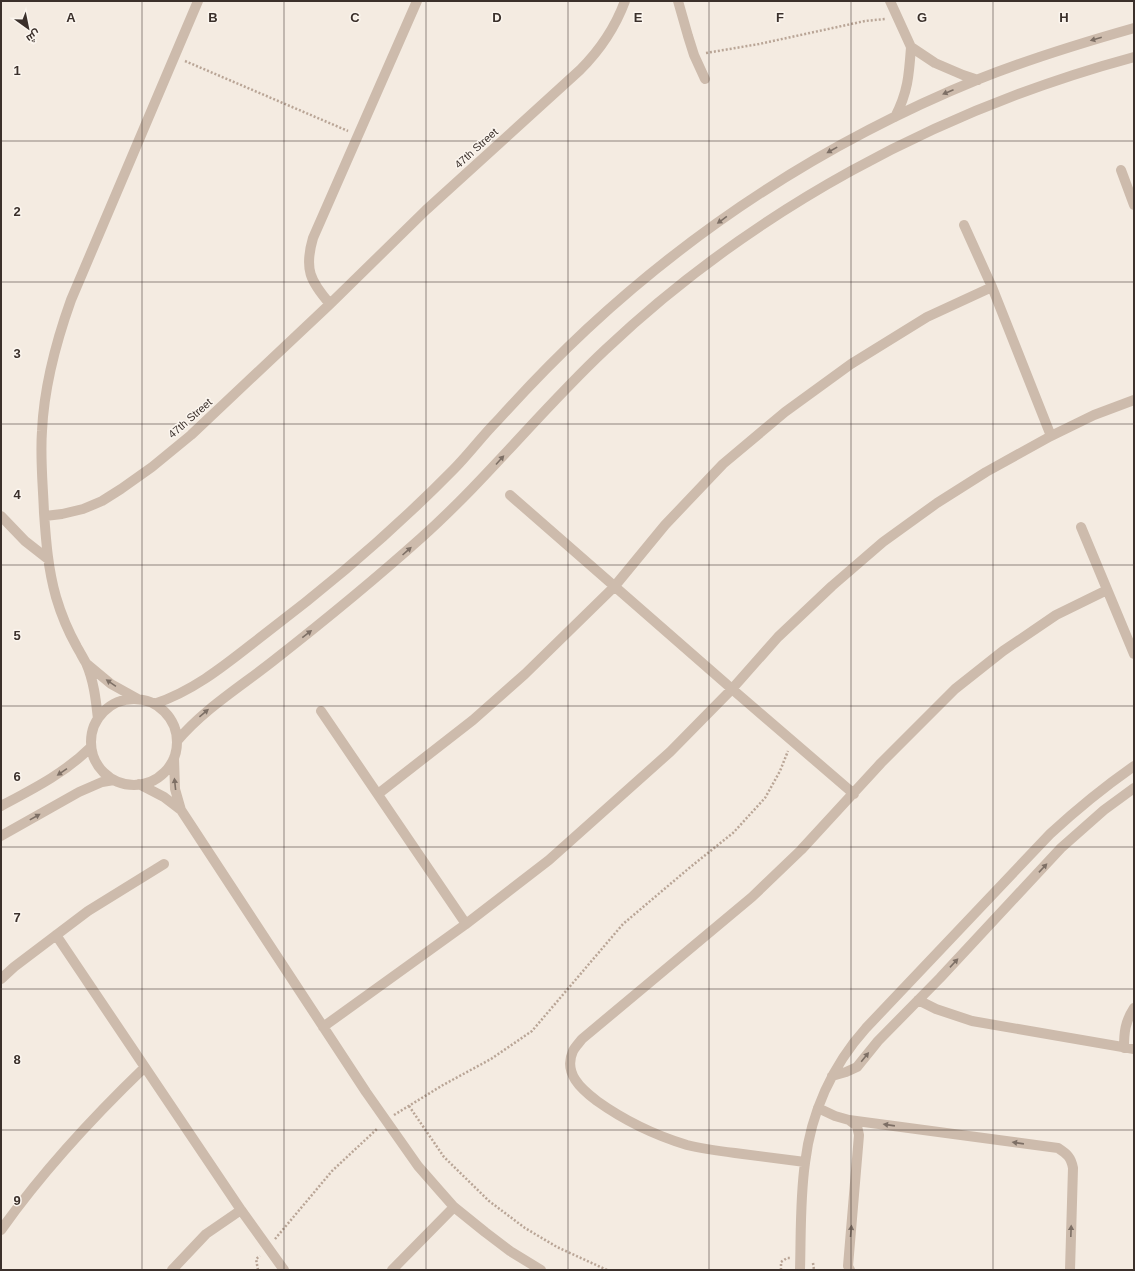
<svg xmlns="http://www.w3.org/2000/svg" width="1135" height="1271" font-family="Helvetica,Cairo,sans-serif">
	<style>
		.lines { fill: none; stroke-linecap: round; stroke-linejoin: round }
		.path { stroke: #b9a596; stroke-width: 2.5; stroke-dasharray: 2 2; stroke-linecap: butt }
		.minor { stroke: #cdbbac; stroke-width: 10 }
		.oneway { fill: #7d6f65 }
		.grid { fill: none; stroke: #3b302b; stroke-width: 1; stroke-opacity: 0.55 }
		.labels { text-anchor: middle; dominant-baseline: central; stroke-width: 3; stroke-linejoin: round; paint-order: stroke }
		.street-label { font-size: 11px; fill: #3b302b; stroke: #fbf5ee }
		.grid-label { font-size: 13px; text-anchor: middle; font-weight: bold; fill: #3b302b; stroke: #fbf5ee; stroke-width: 3; stroke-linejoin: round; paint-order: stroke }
	</style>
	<rect width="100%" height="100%" fill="#f4ebe1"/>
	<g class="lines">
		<!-- path -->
		<path class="path" d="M706 53 759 44 865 21 885 19
			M185 61 348 131
			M409 1106 444 1157 489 1201 525 1228 557 1247 607 1270
			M394 1115 443 1085 491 1059 532 1031 623 924 688 869 733 833 765 798 780 771 788 751
			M275 1239 332 1171 378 1128
			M813 1263 814 1270
			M258 1270 256 1259 260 1256
			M781 1270V1262L787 1258H790"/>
		<!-- minor -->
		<path class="minor" d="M678 1 688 36 694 55 705 79
			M890 1 911 47 935 63 963 75 978 80
			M895 117C908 92 909 75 911 47
			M1121 170 1134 205
			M964 225 992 287 1051 436
			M330 304C310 281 304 269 313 238L417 1
			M510 495 732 689 854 794
			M1 516 25 541 48 559
			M45 516 62 514 83 509 102 501 121 489 152 467 191 435 330 304 426 210 580 70C600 50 615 28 625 1
			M1081 527 1134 654
			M87 664 111 684 138 699
			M91 742a43 43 0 1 1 86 0a43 43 0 1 1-86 0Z
			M154 704C197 690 231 660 266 633 332 583 395 529 453 470 469 454 482 436 498 420 526 389 556 358 587 329 701 223 834 138 979 79 1029 59 1081 43 1134 28
			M321 711 466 924
			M98 719C96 701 94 681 86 663 83 658 80 652 77 647 68 631 61 614 56 597 48 569 46 541 44 513 43 485 40 458 42 431 44 387 56 342 71 300L198 1
			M177 741C204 709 240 687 273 661 324 621 373 581 421 538 486 480 541 410 605 350 753 210 937 110 1134 57
			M174 758 175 789 181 810 366 1092 418 1166 439 1190 454 1207 485 1232 510 1251 541 1270
			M139 784 164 797 181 810
			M378 794 473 720 525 674 614 587 665 525 723 464 785 412 851 364 927 317 992 287
			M1 806C33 789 65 773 91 747
			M1 836 79 792 102 782 114 780
			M56 935 241 1210 284 1270
			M1 979 14 967 88 911 164 864
			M918 1000 936 1009 972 1021 1134 1049
			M323 1027 466 924 549 860 670 752 732 689 778 637 832 586 883 542 937 503 986 472 1051 436 1094 415 1134 400
			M1124 1048C1124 1032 1125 1022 1134 1008
			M832 1076 846 1072 857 1067 878 1041 940 978 1061 848 1104 810 1134 788
			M818 1108 835 1116 849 1120 1058 1148C1067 1154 1071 1157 1073 1168L1070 1270
			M849 1120 857 1126 859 1135 848 1266 850 1270
			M805 1162C782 1159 759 1156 735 1153 719 1151 703 1149 687 1145 654 1135 625 1121 597 1101 581 1089 563 1073 573 1051 575 1047 579 1043 582 1039L752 897 801 850 881 763 955 689 1003 651 1056 615 1107 590
			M1 1230C43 1171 92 1118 144 1068
			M172 1270 206 1234 241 1210
			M392 1270 454 1207
			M800 1270C801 1235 800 1198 805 1163 811 1113 832 1066 866 1028L1050 834C1077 809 1104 787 1134 766"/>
	</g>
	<!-- one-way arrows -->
	<defs><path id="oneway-solid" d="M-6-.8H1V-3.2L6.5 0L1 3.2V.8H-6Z"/></defs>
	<g class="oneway">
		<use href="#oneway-solid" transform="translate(1096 39) rotate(164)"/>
		<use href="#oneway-solid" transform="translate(948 92) rotate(157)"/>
		<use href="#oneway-solid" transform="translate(832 150) rotate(151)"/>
		<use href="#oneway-solid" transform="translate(722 220) rotate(144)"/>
		<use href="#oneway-solid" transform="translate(500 460) rotate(-48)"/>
		<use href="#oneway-solid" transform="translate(407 551) rotate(-42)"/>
		<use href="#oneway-solid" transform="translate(307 634) rotate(-38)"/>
		<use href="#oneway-solid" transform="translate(111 683) rotate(-146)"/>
		<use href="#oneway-solid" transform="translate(204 713) rotate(-40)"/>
		<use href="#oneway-solid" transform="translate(62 772) rotate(146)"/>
		<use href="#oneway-solid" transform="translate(175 784) rotate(-96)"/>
		<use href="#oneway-solid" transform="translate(35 817) rotate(-29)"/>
		<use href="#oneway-solid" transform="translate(1043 868) rotate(-47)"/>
		<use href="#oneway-solid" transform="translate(954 963) rotate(-47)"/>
		<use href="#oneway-solid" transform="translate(865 1057) rotate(-51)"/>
		<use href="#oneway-solid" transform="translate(889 1125) rotate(-172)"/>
		<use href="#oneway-solid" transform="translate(1018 1143) rotate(-172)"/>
		<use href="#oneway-solid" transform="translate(851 1231) rotate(-85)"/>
		<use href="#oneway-solid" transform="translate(1071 1231) rotate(-88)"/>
	</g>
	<!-- grid -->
	<path class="grid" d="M142 1V1270M284 1V1270M426 1V1270M568 1V1270M709 1V1270M851 1V1270M993 1V1270M1 141H1134M1 282H1134M1 424H1134M1 565H1134M1 706H1134M1 847H1134M1 989H1134M1 1130H1134"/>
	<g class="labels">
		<!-- street labels -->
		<g class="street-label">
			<text transform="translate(476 148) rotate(-42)">47th Street</text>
			<text transform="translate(190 418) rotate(-41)">47th Street</text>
		</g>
	</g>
	<g class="grid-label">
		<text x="71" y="22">A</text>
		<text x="213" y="22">B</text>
		<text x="355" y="22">C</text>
		<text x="497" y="22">D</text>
		<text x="638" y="22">E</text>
		<text x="780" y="22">F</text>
		<text x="922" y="22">G</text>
		<text x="1064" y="22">H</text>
		<text x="17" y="75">1</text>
		<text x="17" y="216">2</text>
		<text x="17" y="358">3</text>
		<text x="17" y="499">4</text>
		<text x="17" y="640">5</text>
		<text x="17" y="781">6</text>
		<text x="17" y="922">7</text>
		<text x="17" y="1064">8</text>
		<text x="17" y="1205">9</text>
	</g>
	<!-- border -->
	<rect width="1135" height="1271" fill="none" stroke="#3b302b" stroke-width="4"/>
	<!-- north arrow -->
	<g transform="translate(28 28) rotate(147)" stroke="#fbf5ee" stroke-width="3" paint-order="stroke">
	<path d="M0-3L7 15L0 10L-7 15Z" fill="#3b302b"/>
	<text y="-6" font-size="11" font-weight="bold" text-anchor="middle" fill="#3b302b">ش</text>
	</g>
</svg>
